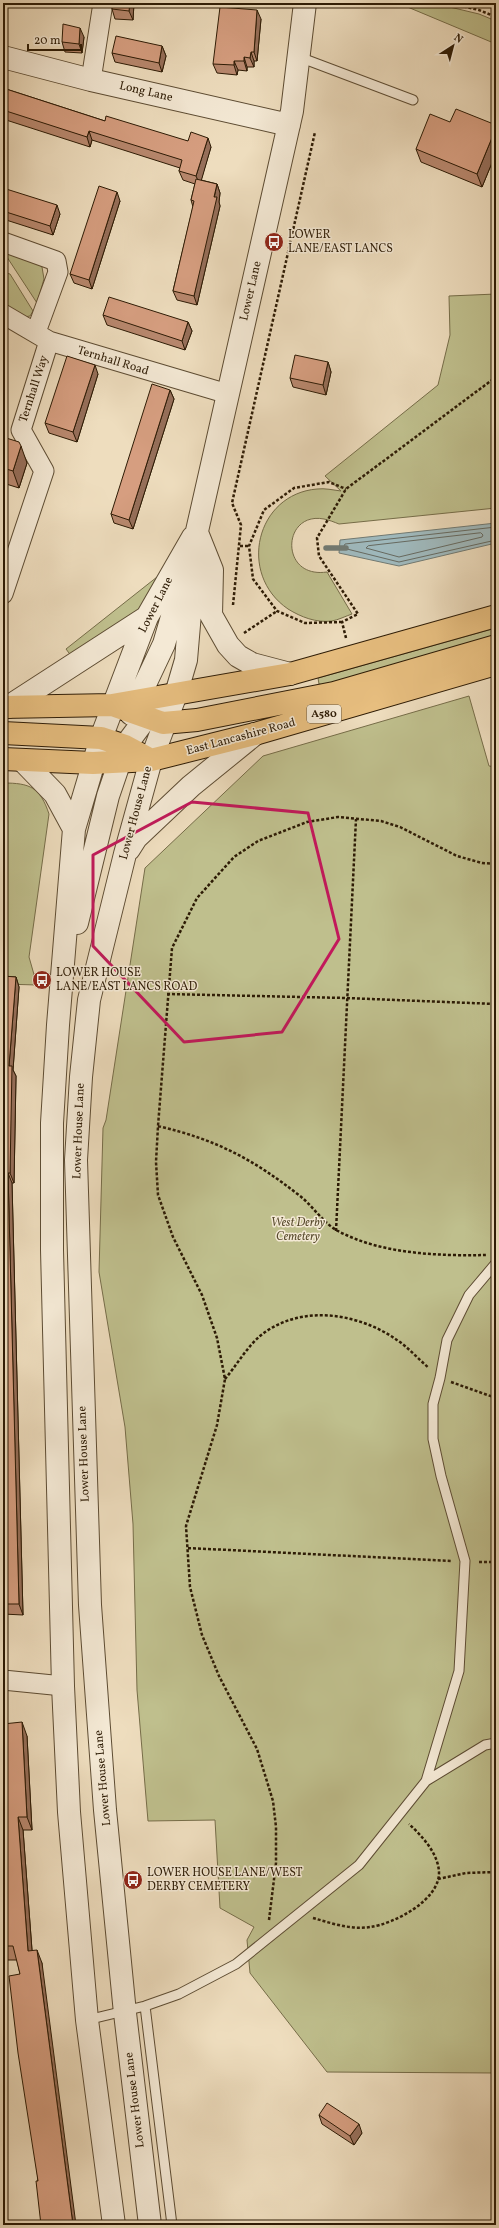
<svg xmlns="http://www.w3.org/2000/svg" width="499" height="2228" font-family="Vollkorn,serif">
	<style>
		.green { fill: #bfbf8d; stroke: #766d49 }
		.water { fill: #9fb9bd; stroke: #717a73 }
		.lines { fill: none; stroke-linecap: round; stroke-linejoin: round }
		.shore { stroke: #666a61; stroke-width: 1 }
		.stream { stroke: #717a73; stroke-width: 5.5 }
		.service-casing { stroke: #5d4c33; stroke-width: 11 }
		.minor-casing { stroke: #5d4c33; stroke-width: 21 }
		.tertiary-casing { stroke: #5d4c33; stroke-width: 24 }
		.trunk-casing { stroke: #2d1b05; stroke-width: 24 }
		.path { stroke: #2d1b05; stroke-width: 2.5; stroke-dasharray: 3 2; stroke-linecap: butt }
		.service { stroke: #f4e9d5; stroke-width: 9 }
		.minor { stroke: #f4e9d5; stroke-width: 19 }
		.tertiary { stroke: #f4e9d5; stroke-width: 22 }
		.trunk { stroke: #e7be7f; stroke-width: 22 }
		.wall { fill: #b8886e; stroke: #2d1b05 }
		.shaded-wall { fill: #966f5a; stroke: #2d1b05 }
		.building { fill: #d69e80; stroke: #2d1b05 }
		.marked { fill: none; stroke: #c2185b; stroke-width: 3; stroke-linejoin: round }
		.labels { text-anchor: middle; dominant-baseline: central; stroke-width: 3; stroke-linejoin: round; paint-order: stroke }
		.shield { fill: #f4e9d5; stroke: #695943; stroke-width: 1 }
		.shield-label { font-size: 11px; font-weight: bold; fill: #2d1b05 }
		.street-label { font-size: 12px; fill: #2d1b05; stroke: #f4e9d5 }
		.poi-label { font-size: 12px; fill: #2d1b05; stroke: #f4e9d5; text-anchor: start }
		.park-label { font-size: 12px; font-style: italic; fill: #594c2e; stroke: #f4e9d5 }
	</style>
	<rect width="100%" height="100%" fill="#eeddbe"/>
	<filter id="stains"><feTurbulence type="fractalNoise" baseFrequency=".005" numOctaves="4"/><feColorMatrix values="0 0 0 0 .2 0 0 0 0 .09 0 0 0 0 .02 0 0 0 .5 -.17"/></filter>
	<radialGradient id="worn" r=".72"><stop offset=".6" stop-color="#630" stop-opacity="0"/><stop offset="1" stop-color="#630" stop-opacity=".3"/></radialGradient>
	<!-- green -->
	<path class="green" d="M398 3H433L479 14 496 21V44Z
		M3 251 37 263 42 267 44 279 37 303Z
		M3 272 10 274 33 311 30 316 24 317 3 307Z
		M496 294V508L339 524C334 522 329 520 324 519 282 511 279 579 327 572L352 614C346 616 338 620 332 621 316 623 301 617 288 609 237 574 256 494 317 489 325 488 333 490 341 491L325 476 438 385 450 335 449 296Z
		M157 577 145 601 136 613 72 657 66 649Z
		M496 628V643L337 688 319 684 318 678Z
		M469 696 489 766 496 767V2073L327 2072 250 1973 247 1940 254 1927 220 1908 215 1820 148 1821 137 1690 133 1524 125 1427 99 1272 103 1128 106 1120 145 868 263 756Z
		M3 783C30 783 40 787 49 814L29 957 37 985 3 984Z"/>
	<!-- water -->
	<path class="water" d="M496 523V543L399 566 339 553 340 540Z"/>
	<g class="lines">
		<!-- shore -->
		<path class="shore" d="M496 527 345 544 343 548 399 562 496 540
			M481 533 483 535 482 537 399 557 366 548 368 546Z"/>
		<!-- stream -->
		<path class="stream" d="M326 548H346"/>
		<!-- service casing -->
		<g class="service-casing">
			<path id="service" d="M299 57 413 100
				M426 1781 485 1745 496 1743
				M145 2006 172 2225
				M87 2020 145 2006 179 1994 236 1964 359 1865 426 1781 459 1671 465 1561 441 1476 433 1439V1404L440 1378 447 1340 469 1295 496 1263"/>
		</g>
		<!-- minor casing -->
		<g class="minor-casing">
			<path id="minor" d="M91 80 103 3
				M3 242 56 261 58 272 36 332
				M3 314 49 341 228 394
				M3 594 44 471 21 430 49 341
				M3 1680 63 1686"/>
		</g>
		<!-- tertiary casing -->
		<g class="tertiary-casing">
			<path id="tertiary" d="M3 57 91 80 289 125
				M198 535 212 570 211 615 228 645 238 656 252 664 290 674
				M8 707 147 617
				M131 714 164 644 183 579
				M22 760 55 794 74 829
				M129 849 136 838 191 786 255 734
				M77 923 108 796 125 746 146 718 161 706
				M114 2225 87 2020 69 1812 63 1686 52 1250V1123L58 1025 74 829 101 738 147 617 193 537
				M150 2225 125 2013 105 1810 90 1605 76 1160 81 1077 89 1000 125 854 151 760 176 694 186 660 197 531 292 111 305 3"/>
		</g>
		<!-- trunk casing -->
		<g class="trunk-casing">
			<path id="trunk" d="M112 705 163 723 197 720 334 693 496 646
				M3 707 112 705 290 674 496 616
				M3 733 101 738 125 746 151 760
				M3 759 93 763 151 760 255 734 496 664"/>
		</g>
		<!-- path -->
		<path class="path" d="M449 3 479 10 496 17
			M240 546H249
			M233 605 241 525 232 503 315 132
			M342 622 305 623 277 611 253 579 249 546 264 510 294 488 329 482 346 489
			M244 633 277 611
			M346 638 342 622 358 614 319 556 317 538 346 489 496 377
			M167 994 346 998 496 1004
			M158 1126C217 1140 253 1159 300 1196 313 1206 323 1223 338 1231 381 1254 438 1256 486 1255
			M336 1231 356 819
			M225 1379C236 1366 247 1347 260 1336 299 1304 357 1312 397 1340 408 1347 418 1359 429 1368
			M451 1382 496 1398
			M188 1548 452 1561
			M479 1562H496
			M438 1879 466 1873 496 1872
			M313 1918C331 1923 350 1930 370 1927 394 1924 440 1900 439 1872 438 1853 422 1836 409 1824
			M269 1920 276 1863V1827L273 1801 257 1749 219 1676 202 1635 190 1587 186 1526 217 1425 225 1379 217 1338 202 1295 173 1237 158 1195 156 1162 158 1126 172 948 197 898 234 857 258 841 307 822 338 817 381 821 400 827 457 856 482 863 496 864"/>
		<!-- service -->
		<use href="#service" class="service"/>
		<!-- minor -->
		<use href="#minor" class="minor"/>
		<!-- tertiary -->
		<use href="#tertiary" class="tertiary"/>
		<!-- trunk -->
		<use href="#trunk" class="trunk"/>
	</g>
	<!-- wall -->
	<path class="wall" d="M113 3H134L133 20 115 19 112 9Z
		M249 3H275V6L250 4Z
		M261 19 257 61H254V67H247V71L238 70 237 75 217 73 213 64Z
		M84 37 82 53 65 52 62 42Z
		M162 46 166 56 162 72 115 62 112 53Z
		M3 88 105 121 211 147 201 180 217 184 220 193 219 202 220 206 197 305 177 300 173 291 193 207 191 200 195 184 183 180 179 171 180 168 92 140 90 147 3 119Z
		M496 125V153L482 187 421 162 416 149Z
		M3 188 60 214 53 235 3 219Z
		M120 201 92 289 74 283 70 274Z
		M103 315 188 322 192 331 185 350 107 325Z
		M328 362 331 372 326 395 293 387 290 378Z
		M98 374 77 442 49 433 45 423Z
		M170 390 174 399 133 529 114 523 111 514Z
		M3 437 27 463 19 488 3 483Z
		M3 976 16 977 19 987 13 1070 16 1076 14 1183H12L23 1615 3 1614Z
		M3 1724 27 1736 32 1830H23L32 1950 42 1963 38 2181 20 1974 17 1960H4L3 1958Z
		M319 2115 362 2133 354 2145 322 2124Z"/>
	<!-- shaded-wall -->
	<path class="shaded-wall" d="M130 3H134L133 20 129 11Z
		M257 10 261 19 257 61 254 52Z
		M80 28 84 37 82 53 79 44Z
		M162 46 166 56 162 72 159 63Z
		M251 52 254 61V67L250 58Z
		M244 57 247 67V71L244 61Z
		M234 61 238 70 237 75 234 65Z
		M496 128V153L482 187 477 174Z
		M89 131 92 140 90 147 87 137Z
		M208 138 211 147 200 185 196 176Z
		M217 184 220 193 219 202 220 206 197 305 194 296Z
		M117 192 120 201 92 289 89 280Z
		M57 205 60 214 53 235 50 226Z
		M188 322 192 331 185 350 182 341Z
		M3 335 5 340 3 346Z
		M328 362 331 372 326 395 323 385Z
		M95 365 98 374 77 442 73 432Z
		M170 390 174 399 133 529 129 520Z
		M21 446 27 463 19 488 13 471Z
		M16 977 19 987 13 1070 16 1076 14 1183 10 1173 9 1066Z
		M8 1173 12 1183 23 1615 19 1604Z
		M22 1722 27 1736 32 1830 27 1817Z
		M18 1817 23 1830 33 1964 28 1951Z
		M37 1950 42 1963 76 2225H73Z
		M359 2124 362 2133 354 2145 350 2136Z"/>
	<!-- building -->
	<path class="building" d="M113 3H130L129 11 112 9Z
		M220 7 257 10 254 52H251L250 58 244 57V61H234V65L213 64Z
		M63 24 80 28 79 44 62 42Z
		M116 36 162 46 159 63 112 53Z
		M3 88 105 121 106 116 188 141 191 132 208 138 196 176 179 171 182 160 89 131 87 137 3 110Z
		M456 109 496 125V128L477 174 416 149 430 114 450 122Z
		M196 179 217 184 214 197H217L194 296 173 291 194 201 191 200Z
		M99 186 117 192 89 280 70 274Z
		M3 188 57 205 50 226 3 211Z
		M109 297 188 322 182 341 103 315Z
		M295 355 328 362 323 385 290 378Z
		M67 356 95 365 73 432 45 423Z
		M152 384 170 390 129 520 111 514Z
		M3 437 19 442 21 446 13 471 3 468Z
		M3 976 16 977 9 1066H12L10 1173H8L19 1604H3Z
		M22 1722 27 1817H18L28 1951 37 1950 73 2225H41L36 2181H38L18 2053 9 1976 20 1974 13 1946H3V1724Z
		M327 2103 359 2124 350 2136 319 2115Z"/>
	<!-- marked area -->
	<path class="marked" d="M192 802 308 813 339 939 282 1032 184 1042 93 946V855Z"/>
	<!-- icons -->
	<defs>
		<g id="bus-disc" transform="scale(1)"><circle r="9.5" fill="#8f2418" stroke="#f4e9d5"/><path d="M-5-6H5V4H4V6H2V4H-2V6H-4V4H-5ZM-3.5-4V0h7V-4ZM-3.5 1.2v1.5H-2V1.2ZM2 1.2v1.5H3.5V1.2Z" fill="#fff"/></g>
	</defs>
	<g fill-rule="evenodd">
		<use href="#bus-disc" x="274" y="242"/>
		<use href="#bus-disc" x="42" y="980"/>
		<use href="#bus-disc" x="133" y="1880"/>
	</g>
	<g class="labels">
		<!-- shield labels -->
		<rect class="shield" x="307" y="705" width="34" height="18" rx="3"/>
		<g class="shield-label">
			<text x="324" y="714">A580</text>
		</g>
		<!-- street labels -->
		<g class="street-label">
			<text transform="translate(146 92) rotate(13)">Long Lane</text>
			<text transform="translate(251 291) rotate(-77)">Lower Lane</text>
			<text transform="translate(113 361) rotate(17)">Ternhall Road</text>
			<text transform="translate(34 389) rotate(-72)">Ternhall Way</text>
			<text transform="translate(156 605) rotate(-63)">Lower Lane</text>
			<text transform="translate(241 737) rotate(-15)">East Lancashire Road</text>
			<text transform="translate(136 813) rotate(-75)">Lower House Lane</text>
			<text transform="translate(79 1131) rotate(-88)">Lower House Lane</text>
			<text transform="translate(84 1454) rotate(-92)">Lower House Lane</text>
			<text transform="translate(103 1778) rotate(-95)">Lower House Lane</text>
			<text transform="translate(135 2100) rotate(-97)">Lower House Lane</text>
		</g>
		<!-- poi labels -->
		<g class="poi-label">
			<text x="288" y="235">LOWER<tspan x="288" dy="14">LANE/EAST LANCS</tspan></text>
			<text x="56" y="973">LOWER HOUSE<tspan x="56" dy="14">LANE/EAST LANCS ROAD</tspan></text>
			<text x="147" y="1873">LOWER HOUSE LANE/WEST<tspan x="147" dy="14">DERBY CEMETERY</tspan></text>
		</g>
		<!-- park labels -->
		<g class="park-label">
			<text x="298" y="1223">West Derby<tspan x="298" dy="14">Cemetery</tspan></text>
		</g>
	</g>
	<!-- margin -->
	<rect width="499" height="2228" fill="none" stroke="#eeddbe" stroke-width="16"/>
	<rect x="4" y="4" width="491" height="2220" fill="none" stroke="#2d1b05" stroke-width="2"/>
	<rect x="8" y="8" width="483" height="2212" fill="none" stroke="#2d1b05"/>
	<!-- north arrow -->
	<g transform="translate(453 46) rotate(36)" stroke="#f4e9d5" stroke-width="3" paint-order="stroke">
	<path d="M0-3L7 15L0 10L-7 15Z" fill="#2d1b05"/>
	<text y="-6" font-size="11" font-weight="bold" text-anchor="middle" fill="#2d1b05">N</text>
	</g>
	<!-- scale -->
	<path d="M28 44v6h53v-6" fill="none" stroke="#2d1b05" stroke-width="2"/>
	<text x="34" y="44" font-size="12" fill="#2d1b05" stroke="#f4e9d5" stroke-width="3" paint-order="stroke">20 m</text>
	<rect width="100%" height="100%" filter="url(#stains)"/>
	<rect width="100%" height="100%" fill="url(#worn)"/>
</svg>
